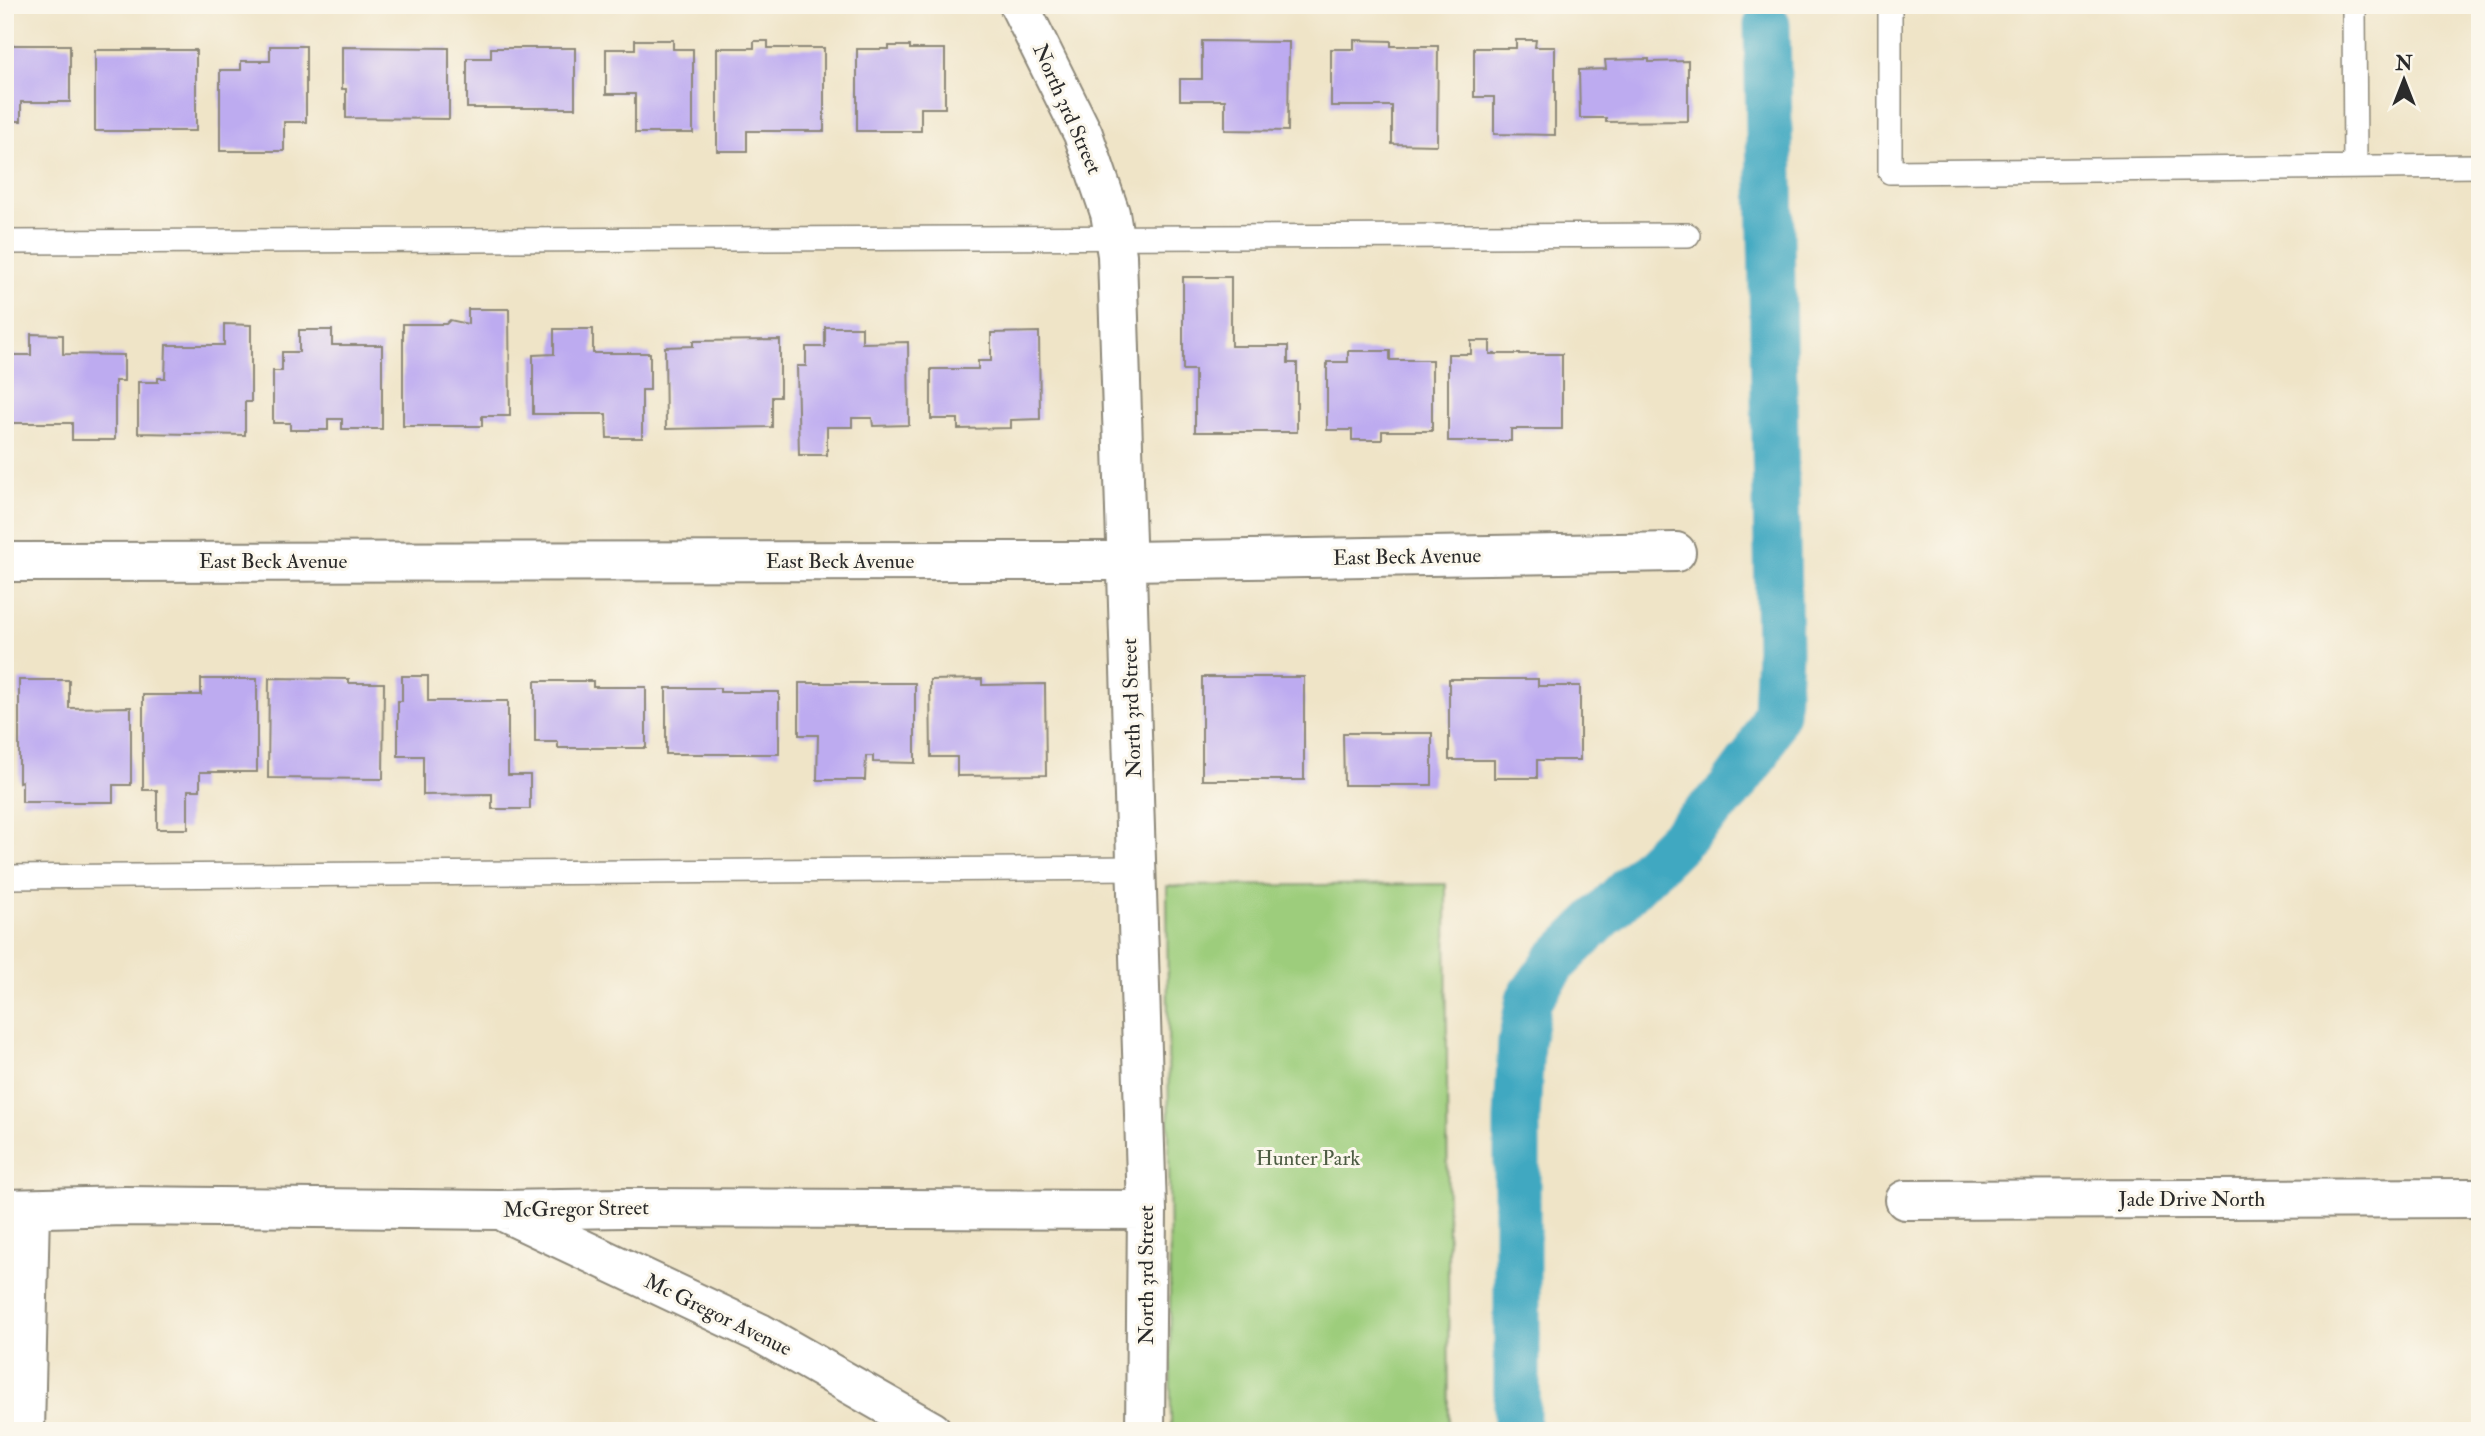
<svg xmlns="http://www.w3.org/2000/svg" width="2485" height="1436" font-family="'IM FELL Double Pica',serif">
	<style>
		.green { fill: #9dcd7c; stroke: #647c54; stroke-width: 2 }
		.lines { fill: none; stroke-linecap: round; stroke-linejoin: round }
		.canal { stroke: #41a8c1; stroke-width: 47 }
		.building { fill: #bdabf0 }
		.service-casing { stroke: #8d8879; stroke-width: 26 }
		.minor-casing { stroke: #8d8879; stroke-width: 42 }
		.service { stroke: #fff; stroke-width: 23 }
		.minor { stroke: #fff; stroke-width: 38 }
		.labels { text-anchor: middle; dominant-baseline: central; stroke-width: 6; stroke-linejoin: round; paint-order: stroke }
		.street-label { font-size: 21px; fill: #2b2b2b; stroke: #fbf7ec }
		.park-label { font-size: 21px; fill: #4d5c43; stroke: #fbf7ec }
	</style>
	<rect width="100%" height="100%" fill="#fbf7ec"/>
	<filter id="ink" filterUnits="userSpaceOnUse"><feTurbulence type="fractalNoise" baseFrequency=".0143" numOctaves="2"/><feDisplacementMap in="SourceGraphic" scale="14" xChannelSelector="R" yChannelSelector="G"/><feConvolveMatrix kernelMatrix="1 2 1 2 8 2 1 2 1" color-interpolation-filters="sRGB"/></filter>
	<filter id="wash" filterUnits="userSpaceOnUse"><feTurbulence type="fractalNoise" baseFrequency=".00686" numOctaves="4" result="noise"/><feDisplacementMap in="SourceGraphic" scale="28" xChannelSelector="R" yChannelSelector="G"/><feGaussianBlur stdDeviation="1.57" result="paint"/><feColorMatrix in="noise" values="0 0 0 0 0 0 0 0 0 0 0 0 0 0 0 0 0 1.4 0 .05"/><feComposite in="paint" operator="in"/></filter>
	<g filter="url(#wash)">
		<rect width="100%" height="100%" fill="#efe4c7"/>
		<!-- green -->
		<path class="green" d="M1446 884 1449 1431H1171L1167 886Z"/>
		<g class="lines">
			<!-- canal -->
			<path class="canal" d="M1517 1431V1119L1521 1043 1529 999 1556 961 1729 791 1757 753 1776 712 1779 652 1767 25"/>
		</g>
		<g id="blocks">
			<!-- building -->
			<path class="building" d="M635 40H673V49H693V133H635V94H606V49H635Z
				M1354 40 1391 41V46H1438L1437 145 1392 144V106H1331V49H1354Z
				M1516 40H1536L1535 47H1555V135L1494 134V97H1474V48H1516Z
				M754 41H768V48H824V131H747V151H717V48H754Z
				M1202 41 1289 42 1288 131 1225 130V100H1180V79H1202Z
				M5 45H70V102H21V121H5Z
				M270 46H306V122H284V151H220V70H241V61H270Z
				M889 46H910V49H945V108H921V131H857V49H889Z
				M342 47 449 48V119L346 118V89H342Z
				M491 48H575V108H467V58H491Z
				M95 50H196V131H95Z
				M1649 59V62L1688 61V121L1606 122V118H1580L1579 70 1606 69 1605 60Z
				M1183 277H1231V346H1288V363H1297V432H1195V370H1183Z
				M468 309H509L510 416H482V426H403V324H446L450 320 468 324Z
				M224 324 251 325V402H245V435L138 433V382H158V378H165L166 345H224Z
				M825 327H862V343L908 342 909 425 873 426 872 418H852V427H827V455H799L797 366H806V347H825Z
				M554 329H593V353H650V390H642V438H607L606 414H533V355L554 354Z
				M299 330H332V345H382V429H342V419H328V430H290V423H273V371H282V352H299Z
				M1039 332 1040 419 1011 420V428L958 429V419H931V369H978V361H991V333Z
				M31 334 63 335V354L124 355V381H115V440H72V423H5L6 355H31Z
				M780 340V397H772V427L666 429 665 347 693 346V341Z
				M1471 341H1490V354H1562V429H1511V441H1448V354H1471Z
				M1348 351H1390V360H1432V431H1382V440H1352V430H1327V362H1348Z
				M402 676H428V701H508V775H530V809H492V794L423 795V756H398V701H402Z
				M1202 677H1304V780H1202Z
				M269 678 349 679V683H384L383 779 268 778Z
				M201 679H257V772H200V790H188V829H157V790H143V695H201Z
				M982 679V685L1045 684 1046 775 957 776V757H931L930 680Z
				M1449 679H1538V686H1580V760H1537V778H1494V760H1449Z
				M19 680H69V708L131 707V785H113V802H22V781L19 782Z
				M535 681H593V687H646V748H558V742H535Z
				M799 683H915V763L873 762V756H866L865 780H817L818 735H799Z
				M666 688H720V692H779V754H666Z
				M1343 733H1432V785H1344Z"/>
		</g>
	</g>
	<g filter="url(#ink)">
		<use href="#blocks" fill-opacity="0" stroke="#8d8879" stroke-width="2"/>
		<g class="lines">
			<!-- service casing -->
			<g class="service-casing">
				<path id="service" d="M1890 5V172L2480 166
					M2354 5 2355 167
					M5 242 1688 235
					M5 877 1137 868"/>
			</g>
			<!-- minor casing -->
			<g class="minor-casing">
				<path id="minor" d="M1019 5 1083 134 1110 213 1117 255 1147 1210 1145 1431
					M5 562 1128 561 1676 552
					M1905 1200 2480 1198
					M5 1209 125 1206 499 1210 624 1208 1147 1210
					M508 1214 760 1333 932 1431
					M25 1431 30 1210"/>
			</g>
			<!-- service -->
			<use href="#service" class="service"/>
			<!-- minor -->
			<use href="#minor" class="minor"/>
		</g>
	</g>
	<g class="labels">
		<!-- street labels -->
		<g class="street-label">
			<text transform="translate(1067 109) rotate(66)">North 3rd Street</text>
			<text transform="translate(1407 557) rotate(-1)">East Beck Avenue</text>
			<text x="273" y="561">East Beck Avenue</text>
			<text x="840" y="561">East Beck Avenue</text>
			<text transform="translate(1132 708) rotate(-92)">North 3rd Street</text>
			<text x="2192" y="1199">Jade Drive North</text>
			<text transform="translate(576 1209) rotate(-1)">McGregor Street</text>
			<text transform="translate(1146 1275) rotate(-90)">North 3rd Street</text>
			<text transform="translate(718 1315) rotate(26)">Mc Gregor Avenue</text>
		</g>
		<!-- park labels -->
		<g class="park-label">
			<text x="1308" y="1158">Hunter Park</text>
		</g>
	</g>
	<!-- margin -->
	<rect width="2485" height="1436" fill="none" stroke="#fbf7ec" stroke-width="28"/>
	<!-- north arrow -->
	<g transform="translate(2404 80)" stroke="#fbf7ec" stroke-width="5" paint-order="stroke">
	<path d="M0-5L12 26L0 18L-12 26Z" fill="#2b2b2b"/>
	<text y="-10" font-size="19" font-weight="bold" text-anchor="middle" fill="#2b2b2b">N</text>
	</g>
</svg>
